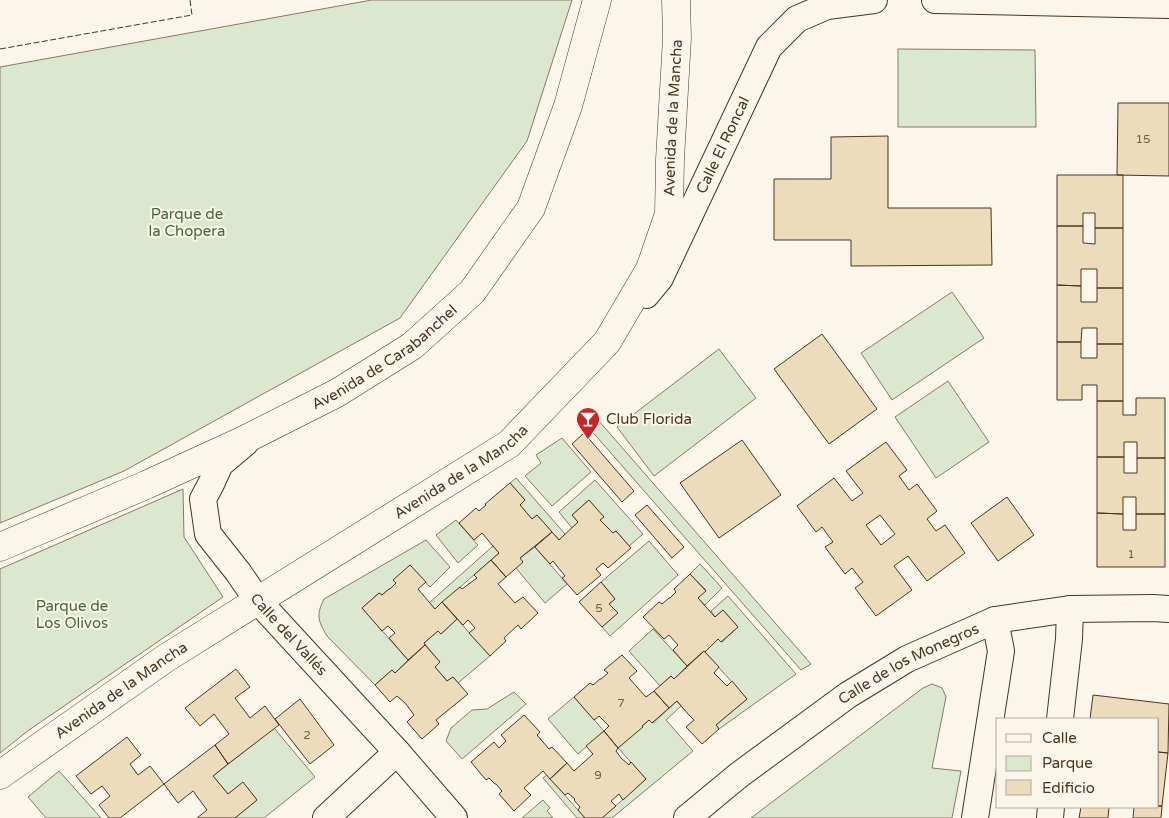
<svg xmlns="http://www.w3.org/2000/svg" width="1169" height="818" font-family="'Varela Round',sans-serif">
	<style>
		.green { fill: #dce7d0; stroke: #887966 }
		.building { fill: #ecdcbc; stroke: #4a3520; fill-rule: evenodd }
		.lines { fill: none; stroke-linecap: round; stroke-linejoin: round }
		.minor-casing { stroke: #4a3520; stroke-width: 28 }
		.major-casing { stroke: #4a3520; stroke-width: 29 }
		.minor { stroke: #fbf6e9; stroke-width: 26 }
		.major { stroke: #fbf6e9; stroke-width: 28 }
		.fence { stroke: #4a3520; stroke-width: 1; stroke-dasharray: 6 2.5; stroke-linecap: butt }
		.labels { text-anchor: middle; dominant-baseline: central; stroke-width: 4; stroke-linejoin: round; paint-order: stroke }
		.number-label { font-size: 12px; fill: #725f47 }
		.street-label { font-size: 15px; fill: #4a3520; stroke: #fbf6e9 }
		.park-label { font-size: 15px; fill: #436837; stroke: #fbf6e9 }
		.poi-label { font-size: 15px; fill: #4a3520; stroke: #fbf6e9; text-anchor: start }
	</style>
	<rect width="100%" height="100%" fill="#fbf6e9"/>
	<!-- green -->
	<path class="green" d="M372 0H572L527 141 400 318 124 471 0 523V67Z
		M898 49 1035 50 1036 127H898Z
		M952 292 984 338 892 400 861 353Z
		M719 349 756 398 654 476 617 427Z
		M948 381 989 442 936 478 895 417Z
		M591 412 811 664 801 670 582 420Z
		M562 438 591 472 552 506 525 476 541 463 536 455Z
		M516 478 565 534 559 540 537 515 532 519 520 505 525 500 510 483Z
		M595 480 643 534 629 546 616 531 613 533 600 520 603 517 589 500 572 515 578 522 572 528 559 512Z
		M183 489 184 537 223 597 29 730 0 753V569Z
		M456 520 478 545 458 563 436 535Z
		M426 540 450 567 430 587 410 565 396 583 390 589H389L382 595 379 593 362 608 408 660 395 673 392 670 375 685 327 636C318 621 316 615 324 599Z
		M649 541 678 575 610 636 602 627 617 613 609 604 615 599 601 582Z
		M493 546 499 553 435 609 429 603Z
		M535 547 567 584 545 603 516 568 520 558Z
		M700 564 722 588 705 605 698 598 706 590 690 574Z
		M728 596 796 674 719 729 716 725 747 699 705 652 718 639 722 642 738 627 723 610 715 617 711 611Z
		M457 619 490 656 458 683 453 677 447 681 435 667 440 662 424 643 438 631 441 634Z
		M653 629 687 666 674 679 671 676 660 686 629 651Z
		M932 684 942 688 946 697 932 768 961 771 952 818H751L923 688Z
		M514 692 526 704 462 759 446 741 451 728 472 710 487 709Z
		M574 697 604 731 578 754 548 719Z
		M677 701 681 706 666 720 693 751 612 818H602L646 779 618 748 649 720 653 723Z
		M274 728 315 777 264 818H235L257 800 243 783 228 794 213 776Z
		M59 771 101 818H46L28 797Z
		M547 775 585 818H577L543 778Z
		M543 800 550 808 547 811 553 818H522Z"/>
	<!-- building -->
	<path class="building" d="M1118 103H1169V176L1117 175Z
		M888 136V208H991L992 265 851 266V240H774V179H831V137Z
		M1057 175H1123V228H1095V213H1083V226H1057Z
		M1057 226H1083V243L1095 244V228H1123V288H1097V269H1081V286L1057 285Z
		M1057 285 1081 286V302H1097V288H1123V344H1097V328H1082L1081 342H1057Z
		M822 334 877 409 829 444 774 369Z
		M1057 342H1081V358H1097V344H1123V401H1097V385H1082V400H1057Z
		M1136 398H1165V458H1137V442H1124V457H1097V401H1123V415H1136Z
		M584 433 634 491 622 502 572 444Z
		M742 440 781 495 719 538 680 483Z
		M886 442 907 470 899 476 909 490 917 484 937 511 927 519 936 531 945 525 965 553 927 581 908 556 894 566 912 590 876 616 855 588 863 582 852 568 845 574 825 547 833 542 822 527 816 532 797 506 834 478 852 501 863 493 846 471ZM880 515 895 534 881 545 866 525Z
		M1097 457H1124V473H1137V458H1165V514H1136V497H1123V514L1097 513Z
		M510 483 525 500 520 505 532 519 537 515 552 532 520 558 523 562 506 577 491 560 499 553 482 533 474 540 459 523 476 508 479 511 486 505 485 504Z
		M1007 497 1034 535 998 561 971 523Z
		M589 500 604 517 600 520 613 533 616 531 631 548 608 568 603 563 596 569 601 575 577 595 562 578 565 576 553 561 550 564 535 547 552 532 559 540 578 522 572 515Z
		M647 505 684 547 672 558 635 515Z
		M1097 513 1123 514V530H1136V514H1165V567H1097Z
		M491 560 506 577 498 584 515 603 523 597 538 613 521 629 518 625 504 638 506 641 490 656 469 633 475 628 468 620 463 625 442 602 460 587 462 589 477 578 474 575Z
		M410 565 426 582 418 589 424 596 435 609 442 602 457 619 441 634 438 631 424 643 425 645 408 660 389 638 395 633 388 626 382 631 362 608 379 593 382 595 389 589H390L396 583 393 580Z
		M690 574 706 591 698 598 715 617 723 610 738 627 721 642 718 639 705 652 704 651 687 666 673 650 678 645 669 635 664 639 643 617 659 602 662 604 669 598H670L676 592 674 589Z
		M601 582 615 599 609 604 618 613 602 627 579 602Z
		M425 645 440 662 435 667 447 681 453 677 468 694 436 720 439 724 422 739 407 722 414 715 406 704 397 696 390 702 375 685 392 670 395 673Z
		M704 651 719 667 714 673 727 686 732 681 747 699 716 725 719 729 702 744 686 727 694 720 688 714 677 701 669 708 654 691 671 676 674 679Z
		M622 655 637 671 629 678 646 697 654 691 669 708 652 723 649 720 642 726 643 727 618 748 604 731 609 726 599 716 594 720 574 697 590 683 593 685 600 679H601L608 673 604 670Z
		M236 669 250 687 235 698 250 718 265 706 279 725 228 764 215 745 229 734 214 714 200 726 185 708Z
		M1093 695 1169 704 1168 753 1158 752V719H1090Z
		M300 699 334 745 310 764 275 719Z
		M524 715 540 732 537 735 549 749 552 747 567 763 550 779 543 771 524 788 531 795 514 811 499 794 502 791 496 784H495L489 778 486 780 471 762 494 742 499 748 506 741 501 735Z
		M604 731 618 748 616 751 621 758 629 765 631 762 646 779 623 800 619 794 611 801 616 806 602 818H585L578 810 580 807 574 800 575 799 568 793 565 795 550 779 567 763 574 771 593 754 586 746Z
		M127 737 141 755 130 764 138 775 150 766 164 784 120 818H109L99 805 110 796 102 786 91 794 76 776Z
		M215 745 228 764 213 776 228 794 243 782 257 800 235 818H197L207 810 193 791 178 803 164 784Z
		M1158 752 1168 753 1162 806H1158Z
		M1158 806H1162L1161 818H1133L1134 807H1158Z
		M1081 807H1109L1108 818H1079Z"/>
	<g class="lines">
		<!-- minor casing -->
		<g class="minor-casing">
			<g id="minor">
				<path d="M935 0 1169 5"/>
				<path id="s1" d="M646 295 660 278 769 47 797 19 827 6 874 0"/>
				<path id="s2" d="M245 443 220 464 211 484 203 499 208 534 238 572 258 601 397 752 454 818"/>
				<path d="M1060 719 1069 639 1070 609"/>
				<path d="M326 818 397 752"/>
				<path id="s3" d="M687 818 739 775 848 695 907 659 995 620 1070 609 1153 608 1169 609"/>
				<path d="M975 818 1001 651 995 620"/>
				<path d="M1050 818 1051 807"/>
			</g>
		</g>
		<!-- major casing -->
		<g class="major-casing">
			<g id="major">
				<path id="s4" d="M0 547 146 485 242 441 337 393 412 346 472 292 531 208 568 106 597 0"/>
				<path id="s5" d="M0 775 166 658 509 444 607 342 650 269 669 214 670 159 677 38 676 0"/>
			</g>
		</g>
		<!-- minor -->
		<use href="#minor" class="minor"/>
		<!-- major -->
		<use href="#major" class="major"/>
		<!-- fence -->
		<path class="fence" d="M0 49 192 15 190 0"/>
	</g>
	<!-- icons -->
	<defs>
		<g id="bar-pin" transform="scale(1.25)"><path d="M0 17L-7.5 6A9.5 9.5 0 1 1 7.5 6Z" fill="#c62828" stroke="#fbf6e9"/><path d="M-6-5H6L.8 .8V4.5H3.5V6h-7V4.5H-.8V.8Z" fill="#fff"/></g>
	</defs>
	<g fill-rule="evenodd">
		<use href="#bar-pin" x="588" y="419"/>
	</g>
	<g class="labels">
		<!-- number labels -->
		<g class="number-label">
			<text x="1143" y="139">15</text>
			<text x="1131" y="554">1</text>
			<text x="599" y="608">5</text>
			<text x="621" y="703">7</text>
			<text x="307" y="735">2</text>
			<text x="598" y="775">9</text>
		</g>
		<!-- street labels -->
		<g class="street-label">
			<text stroke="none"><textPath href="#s5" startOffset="988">Avenida de la Mancha</textPath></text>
			<text stroke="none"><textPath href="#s1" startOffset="169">Calle El Roncal</textPath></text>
			<text stroke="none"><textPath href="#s4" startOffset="430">Avenida de Carabanchel</textPath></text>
			<text stroke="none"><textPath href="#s5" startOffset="552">Avenida de la Mancha</textPath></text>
			<text stroke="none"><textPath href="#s2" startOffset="236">Calle del Vallés</textPath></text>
			<text stroke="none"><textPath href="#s3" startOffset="271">Calle de los Monegros</textPath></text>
			<text stroke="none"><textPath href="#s5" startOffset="148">Avenida de la Mancha</textPath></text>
		</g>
		<!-- park labels -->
		<g class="park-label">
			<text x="187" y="214">Parque de<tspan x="187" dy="17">la Chopera</tspan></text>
			<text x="72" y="606">Parque de<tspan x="72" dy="17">Los Olivos</tspan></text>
		</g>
		<!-- poi labels -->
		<g class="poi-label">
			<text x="606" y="419">Club Florida</text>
		</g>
	</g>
	<!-- legend -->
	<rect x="996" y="718" width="162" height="90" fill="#fbf6e9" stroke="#b4a999"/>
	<rect x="1006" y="734" width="25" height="8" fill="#fbf6e9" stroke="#b4a999"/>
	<text x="1042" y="743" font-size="15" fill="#4a3520">Calle</text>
	<rect x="1006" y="756" width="25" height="15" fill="#dce7d0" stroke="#b4a999"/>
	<text x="1042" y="768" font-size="15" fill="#4a3520">Parque</text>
	<rect x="1006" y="780" width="25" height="15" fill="#ecdcbc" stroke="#b4a999"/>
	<text x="1042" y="793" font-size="15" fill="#4a3520">Edificio</text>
</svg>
